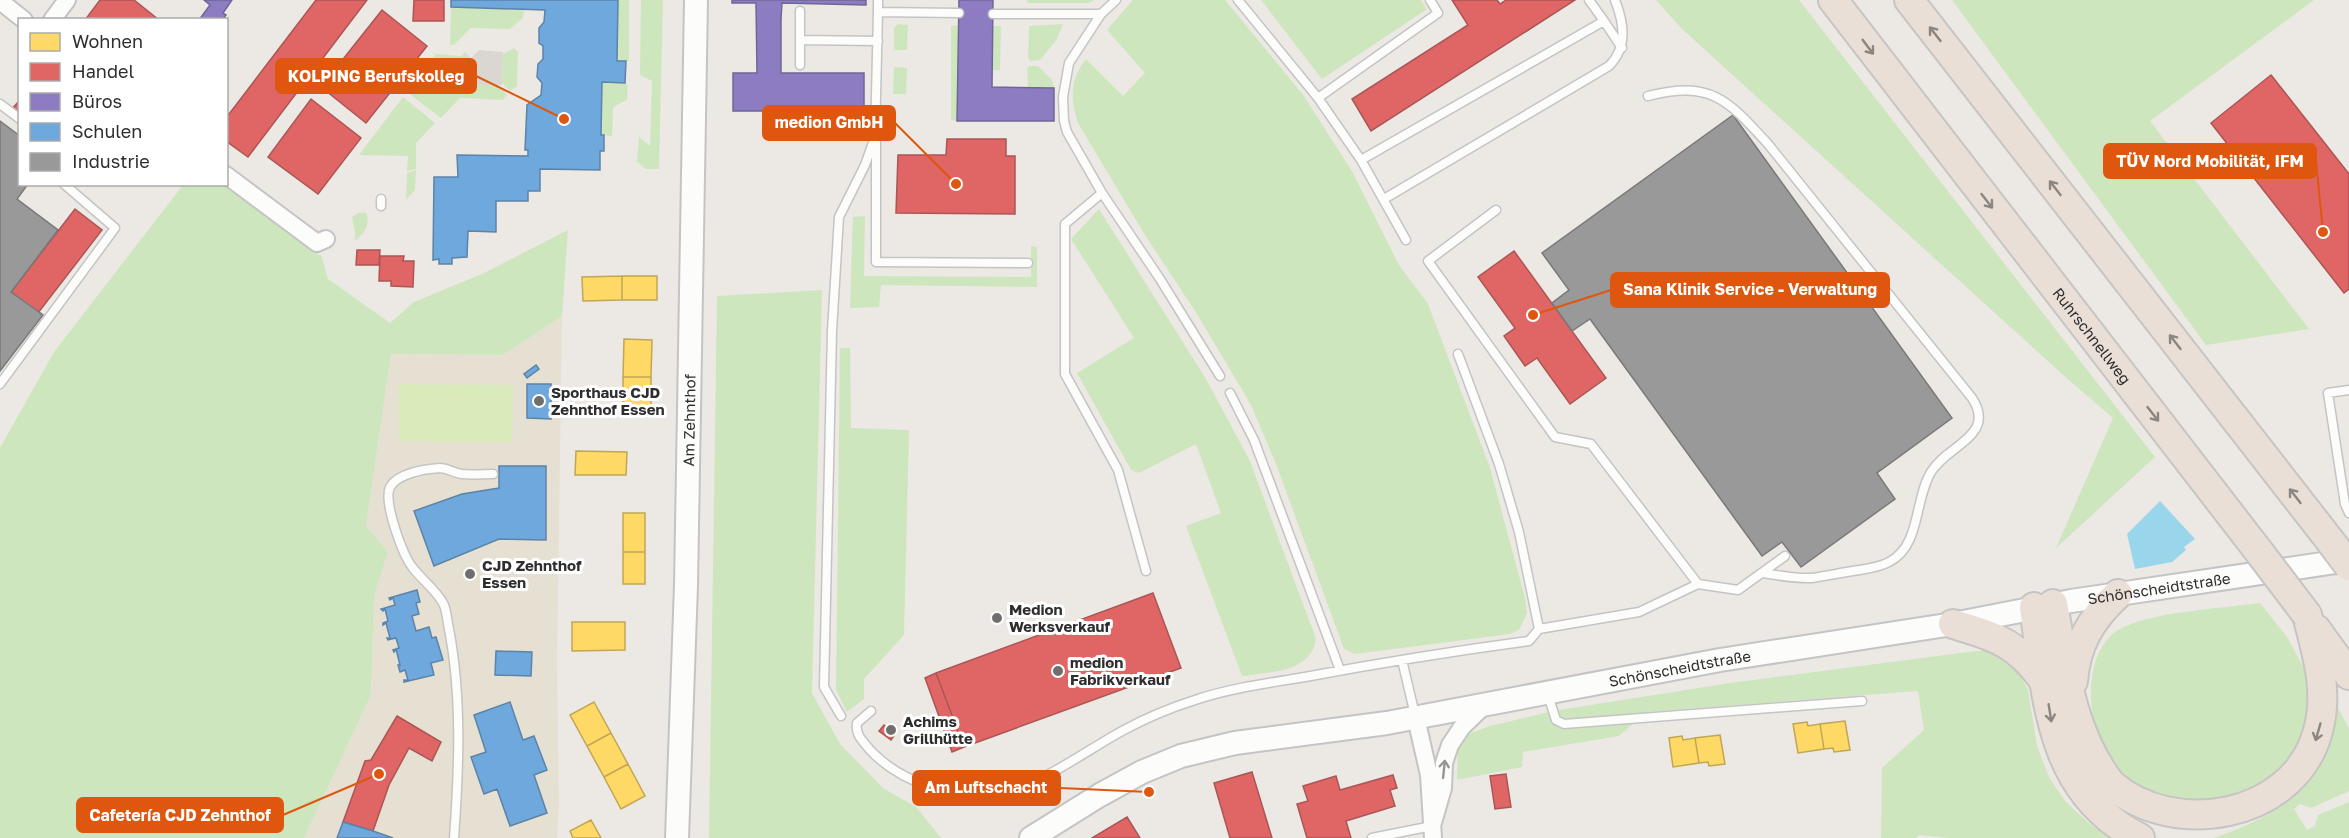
<svg xmlns="http://www.w3.org/2000/svg" width="2349" height="838" font-family="'Golos Text',sans-serif">
	<style>
		.education { fill: #e6e0d3 }
		.green { fill: #cee6be }
		.pitch { fill: #d9eabb }
		.plaza { fill: #dad6d2 }
		.water { fill: #99d6ec }
		.homes { fill: #ffd966; stroke: #c0a655; stroke-width: 1.5 }
		.shops { fill: #e06666; stroke: #ab5555; stroke-width: 1.5 }
		.offices { fill: #8e7cc3; stroke: #716596; stroke-width: 1.5 }
		.schools { fill: #6fa8dc; stroke: #5c83a8; stroke-width: 1.5 }
		.industry { fill: #999; stroke: #797979; stroke-width: 1.5 }
		.lines { fill: none; stroke-linecap: round; stroke-linejoin: round }
		.lane-casing { stroke: #c5c4c5; stroke-width: 11 }
		.street-casing { stroke: #c5c4c5; stroke-width: 20 }
		.secondary-casing { stroke: #c5c4c5; stroke-width: 26 }
		.highway-casing { stroke: #c6c5c4; stroke-width: 32 }
		.lane { stroke: #fcfcfb; stroke-width: 8 }
		.street { stroke: #fcfcfb; stroke-width: 16 }
		.secondary { stroke: #fcfcfb; stroke-width: 22 }
		.highway { stroke: #eadfd6; stroke-width: 28 }
		.highway-bridge-casing { stroke: #c6c5c4; stroke-width: 32; stroke-linecap: butt }
		.highway-bridge { stroke: #eadfd6; stroke-width: 28 }
		.oneway { stroke: #8c8682 }
		.oneway2 { stroke: #959594 }
		.poi-dot { fill: #706f6e; stroke: #fff; stroke-width: 2 }
		.labels { text-anchor: middle; dominant-baseline: central; stroke-width: 6; stroke-linejoin: round; paint-order: stroke }
		.street-label { font-size: 15px; fill: #2e2e2e; stroke: #fff }
		.poi-label { font-size: 15px; font-weight: bold; fill: #2e2e2e; stroke: #fff; text-anchor: start }
		.leader { fill: none; stroke: #df570e; stroke-width: 2 }
		.callout-dot { fill: #df570e; stroke: #fff; stroke-width: 2 }
		.callout { fill: #df570e; stroke: #df570e; stroke-width: 2 }
		.callout-label { font-size: 16px; text-anchor: middle; font-weight: bold; fill: #fff }
	</style>
	<rect width="100%" height="100%" fill="#ece8e4"/>
	<!-- education -->
	<path class="education" d="M562 316 557 664 559 806 557 838H304L371 695 374 596 388 552 366 526 391 354 503 355Z"/>
	<!-- green -->
	<path class="green" d="M618 0H629V61H617Z
		M641 0H663L659 169H646L637 162 639 137 650 146 652 81 640 75Z
		M1027 0H1095L1088 3H1027Z
		M1133 0H1225L1304 96 1353 173 1399 265 1428 304 1490 468 1525 598 1527 613 1519 630 1510 634 1355 654 1344 649 1276 464 1251 405 1197 314 1145 235 1078 123C1070 100 1070 78 1086 59L1123 96 1145 73 1107 30Z
		M1261 0H1421L1427 9 1322 79Z
		M1656 0H1799L2155 457 2056 548 2113 418 2062 374 1681 28Z
		M1952 0H2314L2150 121 2309 329 2206 345Z
		M451 7 524 9 523 18 510 29 471 28 454 45H450Z
		M898 24 908 25 907 50H894V28Z
		M1063 24 1057 39 1040 60 1030 61 1028 57 1029 26Z
		M959 25 957 121 951 120V26Z
		M993 26H1001L1000 70H993Z
		M514 48 518 52 517 86 510 91 502 83 503 54Z
		M465 52 471 58V85H499L507 95 503 100 460 98 441 118 407 92 436 54 461 56Z
		M1029 66H1038L1052 80 1054 88 1028 87 1027 69Z
		M894 67 907 68 906 94H893Z
		M602 82 625 83 628 85 627 100 613 107 612 136 601 135Z
		M403 97 435 123 416 143V169L407 171 408 156 359 155Z
		M416 170 415 190 406 200 407 173Z
		M226 184 317 244 318 255H321L328 279 390 323 414 302 484 273 568 230 562 316 503 355 391 354 366 526 388 552 374 596 371 695 304 838H0V448L54 352 183 185Z
		M1099 209 1206 379 1250 461 1316 639C1311 673 1269 672 1242 676L1186 526 1221 513 1196 444 1139 473 1131 470 1077 373 1134 338 1071 239Z
		M358 213H366C371 224 364 234 355 241V231L352 217Z
		M865 216 864 276 1031 277V246L1037 247V287L881 285 879 307 850 308 853 217Z
		M822 290 812 693 840 744 883 788 916 807 941 838H709L717 296Z
		M840 348H850L851 428 909 430 904 635 864 679V699L847 712 836 690Z
		M2260 603 2287 637 2305 670 2308 679 2309 725 2290 766 2221 811 2127 786C2118 771 2106 755 2099 738 2086 706 2086 648 2120 629 2149 612 2225 608 2260 603Z
		M1976 651H1991L2005 656 2019 671 2028 690 2037 746 2049 777 2065 801 2091 825 2110 838H1948L1919 835 1916 838H1881L1882 768 1924 730 1918 691 1646 712 1619 736 1523 752 1522 767 1457 780 1458 749 1462 741 1468 734 1490 726 1553 711 1730 683Z
		M2334 700 2349 729V791L2311 808 2300 804 2294 809 2307 830 2315 826 2318 815 2349 802V838H2214C2248 826 2296 806 2312 771 2322 749 2327 723 2334 700Z"/>
	<!-- pitch -->
	<path class="pitch" d="M399 384 513 385 512 442 399 441Z"/>
	<!-- plaza -->
	<path class="plaza" d="M479 50 503 52 502 85H471V58Z"/>
	<!-- water -->
	<path class="water" d="M2160 501 2195 539 2184 547 2186 550 2172 562 2135 569 2127 534Z"/>
	<!-- homes -->
	<path class="homes" d="M622 276H657V300H622Z
		M622 276V300L583 301 582 277Z
		M624 339 652 340 651 377H623Z
		M623 377H651V411L623 410Z
		M576 451 627 452 626 475H575Z
		M623 513H645V552H623Z
		M623 552H645V584H623Z
		M572 622H625V650L572 651Z
		M594 702 611 733 587 746 570 715Z
		M1845 721 1850 750 1834 752 1833 748 1824 749 1820 724Z
		M1807 722 1808 726 1820 724 1824 749 1798 753 1793 724Z
		M611 733 628 764 604 777 587 746Z
		M1720 735 1725 764 1709 766 1708 762 1699 763 1695 738Z
		M1682 736 1683 740 1695 738 1699 763 1673 767 1669 738Z
		M628 764 645 796 621 809 604 777Z
		M591 820 601 838H573L570 831Z"/>
	<!-- shops -->
	<path class="shops" d="M100 0H134L159 20H85Z
		M316 0H367L248 157 226 141V118Z
		M414 0H444V21H413Z
		M1452 0H1497L1500 4 1506 0H1575L1371 131 1352 99 1468 25Z
		M382 10 427 46 366 123 321 87Z
		M2271 75 2349 174V289L2344 293 2211 123Z
		M311 99 361 138 318 194 268 157Z
		M20 100V117L11 110Z
		M947 139H1006V156H1015V214L896 213 898 155H946Z
		M75 209 102 230 38 313 11 292Z
		M357 250H380L379 265H356Z
		M1514 251 1606 378 1570 404 1537 358 1525 366 1504 336 1515 328 1478 277Z
		M380 256H404L403 261H414L413 287 391 286V281H379Z
		M1153 593 1181 668 964 747 936 673Z
		M936 673 964 747 952 752 925 678Z
		M397 716 441 742 432 761 409 748 389 785 373 831 343 822 365 761 371 760Z
		M884 725 896 733 891 740 879 731Z
		M1252 772 1272 838H1230L1214 783Z
		M1506 774 1511 807 1495 809 1490 776Z
		M1393 775 1397 788 1390 790 1395 806 1346 821 1351 838H1307L1297 804 1308 801 1303 786 1336 776 1340 790Z
		M1127 817 1140 838H1092Z"/>
	<!-- offices -->
	<path class="offices" d="M204 0H232L223 13 226 15 222 20H199L210 5Z
		M732 0H866V5L782 3 781 19V73H864V111H733V73H757L756 3H732Z
		M959 0H993L992 87 1054 88V121H957Z"/>
	<!-- schools -->
	<path class="schools" d="M451 0H618L617 61H626L625 83 602 82 601 135H604V151H600V170L540 169V191H528V201H496V232L468 231 467 257 452 258V264H439V259L433 260 434 177H458L457 155 528 156V150H525L527 105 541 95 542 83 537 77 538 64 543 59V46L539 43V28L544 22 545 10 451 7Z
		M536 365 539 369 527 378 524 374Z
		M527 384H551V419L527 418Z
		M499 466H546V540L499 539 434 566 414 511 462 494 499 488Z
		M417 590 420 602 416 603 419 614 412 616 416 631 429 627 432 638 436 637 443 660 431 663 434 675 404 682V680H408L405 670 400 672 398 665H400L396 649 394 652 393 650 399 648 396 638 388 640 387 638H390L386 623 383 625V623L388 621 385 609 383 611 381 609 395 605 393 598 390 600 389 598Z
		M496 651 532 652 531 676 495 675Z
		M510 702 523 740 534 736 547 770 534 775 547 813 510 826 497 789 484 794 471 757 486 752 474 715Z
		M343 822 373 831 393 838H337Z"/>
	<!-- industry -->
	<path class="industry" d="M1733 115 1952 418 1877 473 1895 499 1801 567 1782 542 1762 556 1590 319 1572 331 1552 303 1569 290 1542 253Z
		M0 121 20 136V184H28L17 199 58 230 11 292 43 315 0 371Z"/>
	<g class="lines">
		<!-- lane casing -->
		<g class="lane-casing">
			<path id="lane" d="M878 0V12L959 13
				M1238 0 1318 98 1361 160 1406 240
				M800 11V40L878 41
				M993 14H1101L1116 0
				M1101 14 1069 63 1063 97 1064 121 1067 132 1102 193 1065 224V374L1118 470 1146 571
				M1604 21 1622 48
				M800 65V40
				M1648 96C1711 80 1728 100 1768 144L1972 398C1997 436 1947 445 1931 472 1914 500 1921 546 1889 562 1878 568 1865 569 1853 571 1840 573 1826 576 1812 578 1796 579 1778 575 1762 573
				M1318 98 1438 13 1430 0
				M0 104 20 119
				M876 143V262L1028 263
				M1361 160 1604 21 1589 0
				M1102 193 1160 279 1220 376
				M1384 199 1609 66C1628 47 1624 23 1615 0
				M381 206V199
				M1496 210 1428 261 1555 437 1591 444 1698 584
				M1458 354 1499 464 1519 532 1539 629
				M0 384 115 228 64 184
				M2349 390 2328 393 2345 504 2349 513
				M1230 393 1254 440 1340 670
				M1402 660 1415 715
				M1548 695 1556 720 1564 724 1862 701
				M871 711 857 723C855 735 863 741 870 750 902 784 949 796 994 794 1033 791 1088 749 1124 730 1146 718 1170 708 1195 700 1230 688 1269 683 1305 677 1380 663 1454 651 1529 641L1539 629 1639 612 1698 584 1738 590 1785 556
				M841 716 824 687 832 331 839 217 865 165 875 137 878 12
				M454 838C459 769 462 697 449 629 447 621 447 610 443 603 435 589 422 580 413 568 403 556 383 502 390 487 398 473 425 469 440 468 447 468 454 473 462 474 472 475 483 474 493 474
				M1372 838 1432 826"/>
		</g>
		<!-- street casing -->
		<g class="street-casing">
			<path id="street" d="M0 1 24 20
				M52 20 67 0
				M226 175 317 243 326 239
				M1416 718 1429 775 1433 838
				M1432 826 1443 788 1444 763 1450 745 1462 727 1486 704"/>
		</g>
		<!-- secondary casing -->
		<g class="secondary-casing">
			<g id="secondary">
				<path id="s1" d="M677 838 686 585 696 0"/>
				<path id="s2" d="M1031 838 1100 795 1142 772 1181 756 1235 743 1387 723 1720 660 1953 624 2071 601 2349 560"/>
			</g>
		</g>
		<!-- highway casing -->
		<g class="highway-casing">
			<g id="highway">
				<path id="s3" d="M1833 0 2260 553"/>
				<path d="M1909 0 2331 542"/>
				<path d="M2053 604C2064 666 2071 733 2111 784 2172 838 2294 820 2318 731 2329 691 2317 654 2307 615"/>
				<path d="M2034 607C2047 696 2048 793 2140 838"/>
				<path d="M1953 624C1998 638 2016 642 2045 682"/>
				<path d="M2316 629 2349 675"/>
				<path d="M2073 681C2076 644 2091 619 2118 594"/>
			</g>
		</g>
		<!-- lane -->
		<use href="#lane" class="lane"/>
		<!-- street -->
		<use href="#street" class="street"/>
		<!-- secondary -->
		<use href="#secondary" class="secondary"/>
		<!-- highway -->
		<use href="#highway" class="highway"/>
		<!-- highway-bridge casing -->
		<g class="highway-bridge-casing">
			<path id="highway-bridge" d="M2331 542 2349 566
				M2260 553 2307 615"/>
		</g>
		<!-- highway-bridge -->
		<use href="#highway-bridge" class="highway-bridge"/>
	</g>
	<!-- one-way arrows -->
	<defs><path id="oneway-shaft" d="M-6 0H5M1.5-3L5.5 0L1.5 3" fill="none" stroke-width="1.6" stroke-linecap="round" stroke-linejoin="round" transform="scale(1.5)"/></defs>
	<g class="oneway">
		<use href="#oneway-shaft" transform="translate(1935 34) rotate(-128)"/>
		<use href="#oneway-shaft" transform="translate(1868 47) rotate(53)"/>
		<use href="#oneway-shaft" transform="translate(2055 188) rotate(-128)"/>
		<use href="#oneway-shaft" transform="translate(1987 201) rotate(52)"/>
		<use href="#oneway-shaft" transform="translate(2175 342) rotate(-128)"/>
		<use href="#oneway-shaft" transform="translate(2153 414) rotate(52)"/>
		<use href="#oneway-shaft" transform="translate(2295 496) rotate(-128)"/>
		<use href="#oneway-shaft" transform="translate(2050 713) rotate(81)"/>
		<use href="#oneway-shaft" transform="translate(2318 732) rotate(106)"/>
	</g>
	<use class="oneway2" href="#oneway-shaft" transform="translate(1444 769) rotate(-84)"/>
	<!-- markers -->
	<g class="poi-dot">
		<circle cx="539" cy="401" r="6"/>
		<circle cx="470" cy="574" r="6"/>
		<circle cx="997" cy="618" r="6"/>
		<circle cx="1058" cy="671" r="6"/>
		<circle cx="891" cy="730" r="6"/>
	</g>
	<g class="labels">
		<!-- street labels -->
		<g class="street-label">
			<text stroke="none"><textPath href="#s3" startOffset="424">Ruhrschnellweg</textPath></text>
			<text stroke="none"><textPath href="#s1" startOffset="418">Am Zehnthof</textPath></text>
			<text stroke="none"><textPath href="#s2" startOffset="1164">Schönscheidtstraße</textPath></text>
			<text stroke="none"><textPath href="#s2" startOffset="678">Schönscheidtstraße</textPath></text>
		</g>
		<!-- poi labels -->
		<g class="poi-label">
			<text x="551" y="392">Sporthaus CJD<tspan x="551" dy="17">Zehnthof Essen</tspan></text>
			<text x="482" y="565">CJD Zehnthof<tspan x="482" dy="17">Essen</tspan></text>
			<text x="1009" y="609">Medion<tspan x="1009" dy="17">Werksverkauf</tspan></text>
			<text x="1070" y="662">medion<tspan x="1070" dy="17">Fabrikverkauf</tspan></text>
			<text x="903" y="721">Achims<tspan x="903" dy="17">Grillhütte</tspan></text>
		</g>
	</g>
	<!-- callouts -->
	<path class="leader" d="M564 119L476 76M956 184L895 123M2323 232L2316 161M1533 315L1611 290M1149 792L1060 788M379 774L283 815"/>
	<g class="callout-dot">
		<circle cx="564" cy="119" r="6"/>
		<circle cx="956" cy="184" r="6"/>
		<circle cx="2323" cy="232" r="6"/>
		<circle cx="1533" cy="315" r="6"/>
		<circle cx="1149" cy="792" r="6"/>
		<circle cx="379" cy="774" r="6"/>
	</g>
	<g class="callout">
		<rect x="276" y="59" width="200" height="34" rx="6"/>
		<rect x="763" y="106" width="132" height="34" rx="6"/>
		<rect x="2104" y="144" width="212" height="34" rx="6"/>
		<rect x="1611" y="273" width="278" height="34" rx="6"/>
		<rect x="913" y="771" width="147" height="34" rx="6"/>
		<rect x="77" y="798" width="206" height="34" rx="6"/>
	</g>
	<g class="callout-label">
		<text x="376" y="82">KOLPING Berufskolleg</text>
		<text x="829" y="128">medion GmbH</text>
		<text x="2210" y="167">TÜV Nord Mobilität, IFM</text>
		<text x="1750" y="295">Sana Klinik Service - Verwaltung</text>
		<text x="986" y="793">Am Luftschacht</text>
		<text x="180" y="821">Cafetería CJD Zehnthof</text>
	</g>
	<!-- legend -->
	<rect x="18" y="18" width="210" height="168" fill="#ffffff" stroke="#ababab" stroke-width="1.5"/>
	<rect x="30" y="33" width="30" height="18" fill="#ffd966" stroke="#ababab" stroke-width="1.5"/>
	<text x="72" y="48" font-size="18" fill="#2e2e2e">Wohnen</text>
	<rect x="30" y="63" width="30" height="18" fill="#e06666" stroke="#ababab" stroke-width="1.5"/>
	<text x="72" y="78" font-size="18" fill="#2e2e2e">Handel</text>
	<rect x="30" y="93" width="30" height="18" fill="#8e7cc3" stroke="#ababab" stroke-width="1.5"/>
	<text x="72" y="108" font-size="18" fill="#2e2e2e">Büros</text>
	<rect x="30" y="123" width="30" height="18" fill="#6fa8dc" stroke="#ababab" stroke-width="1.5"/>
	<text x="72" y="138" font-size="18" fill="#2e2e2e">Schulen</text>
	<rect x="30" y="153" width="30" height="18" fill="#999999" stroke="#ababab" stroke-width="1.5"/>
	<text x="72" y="168" font-size="18" fill="#2e2e2e">Industrie</text>
</svg>
